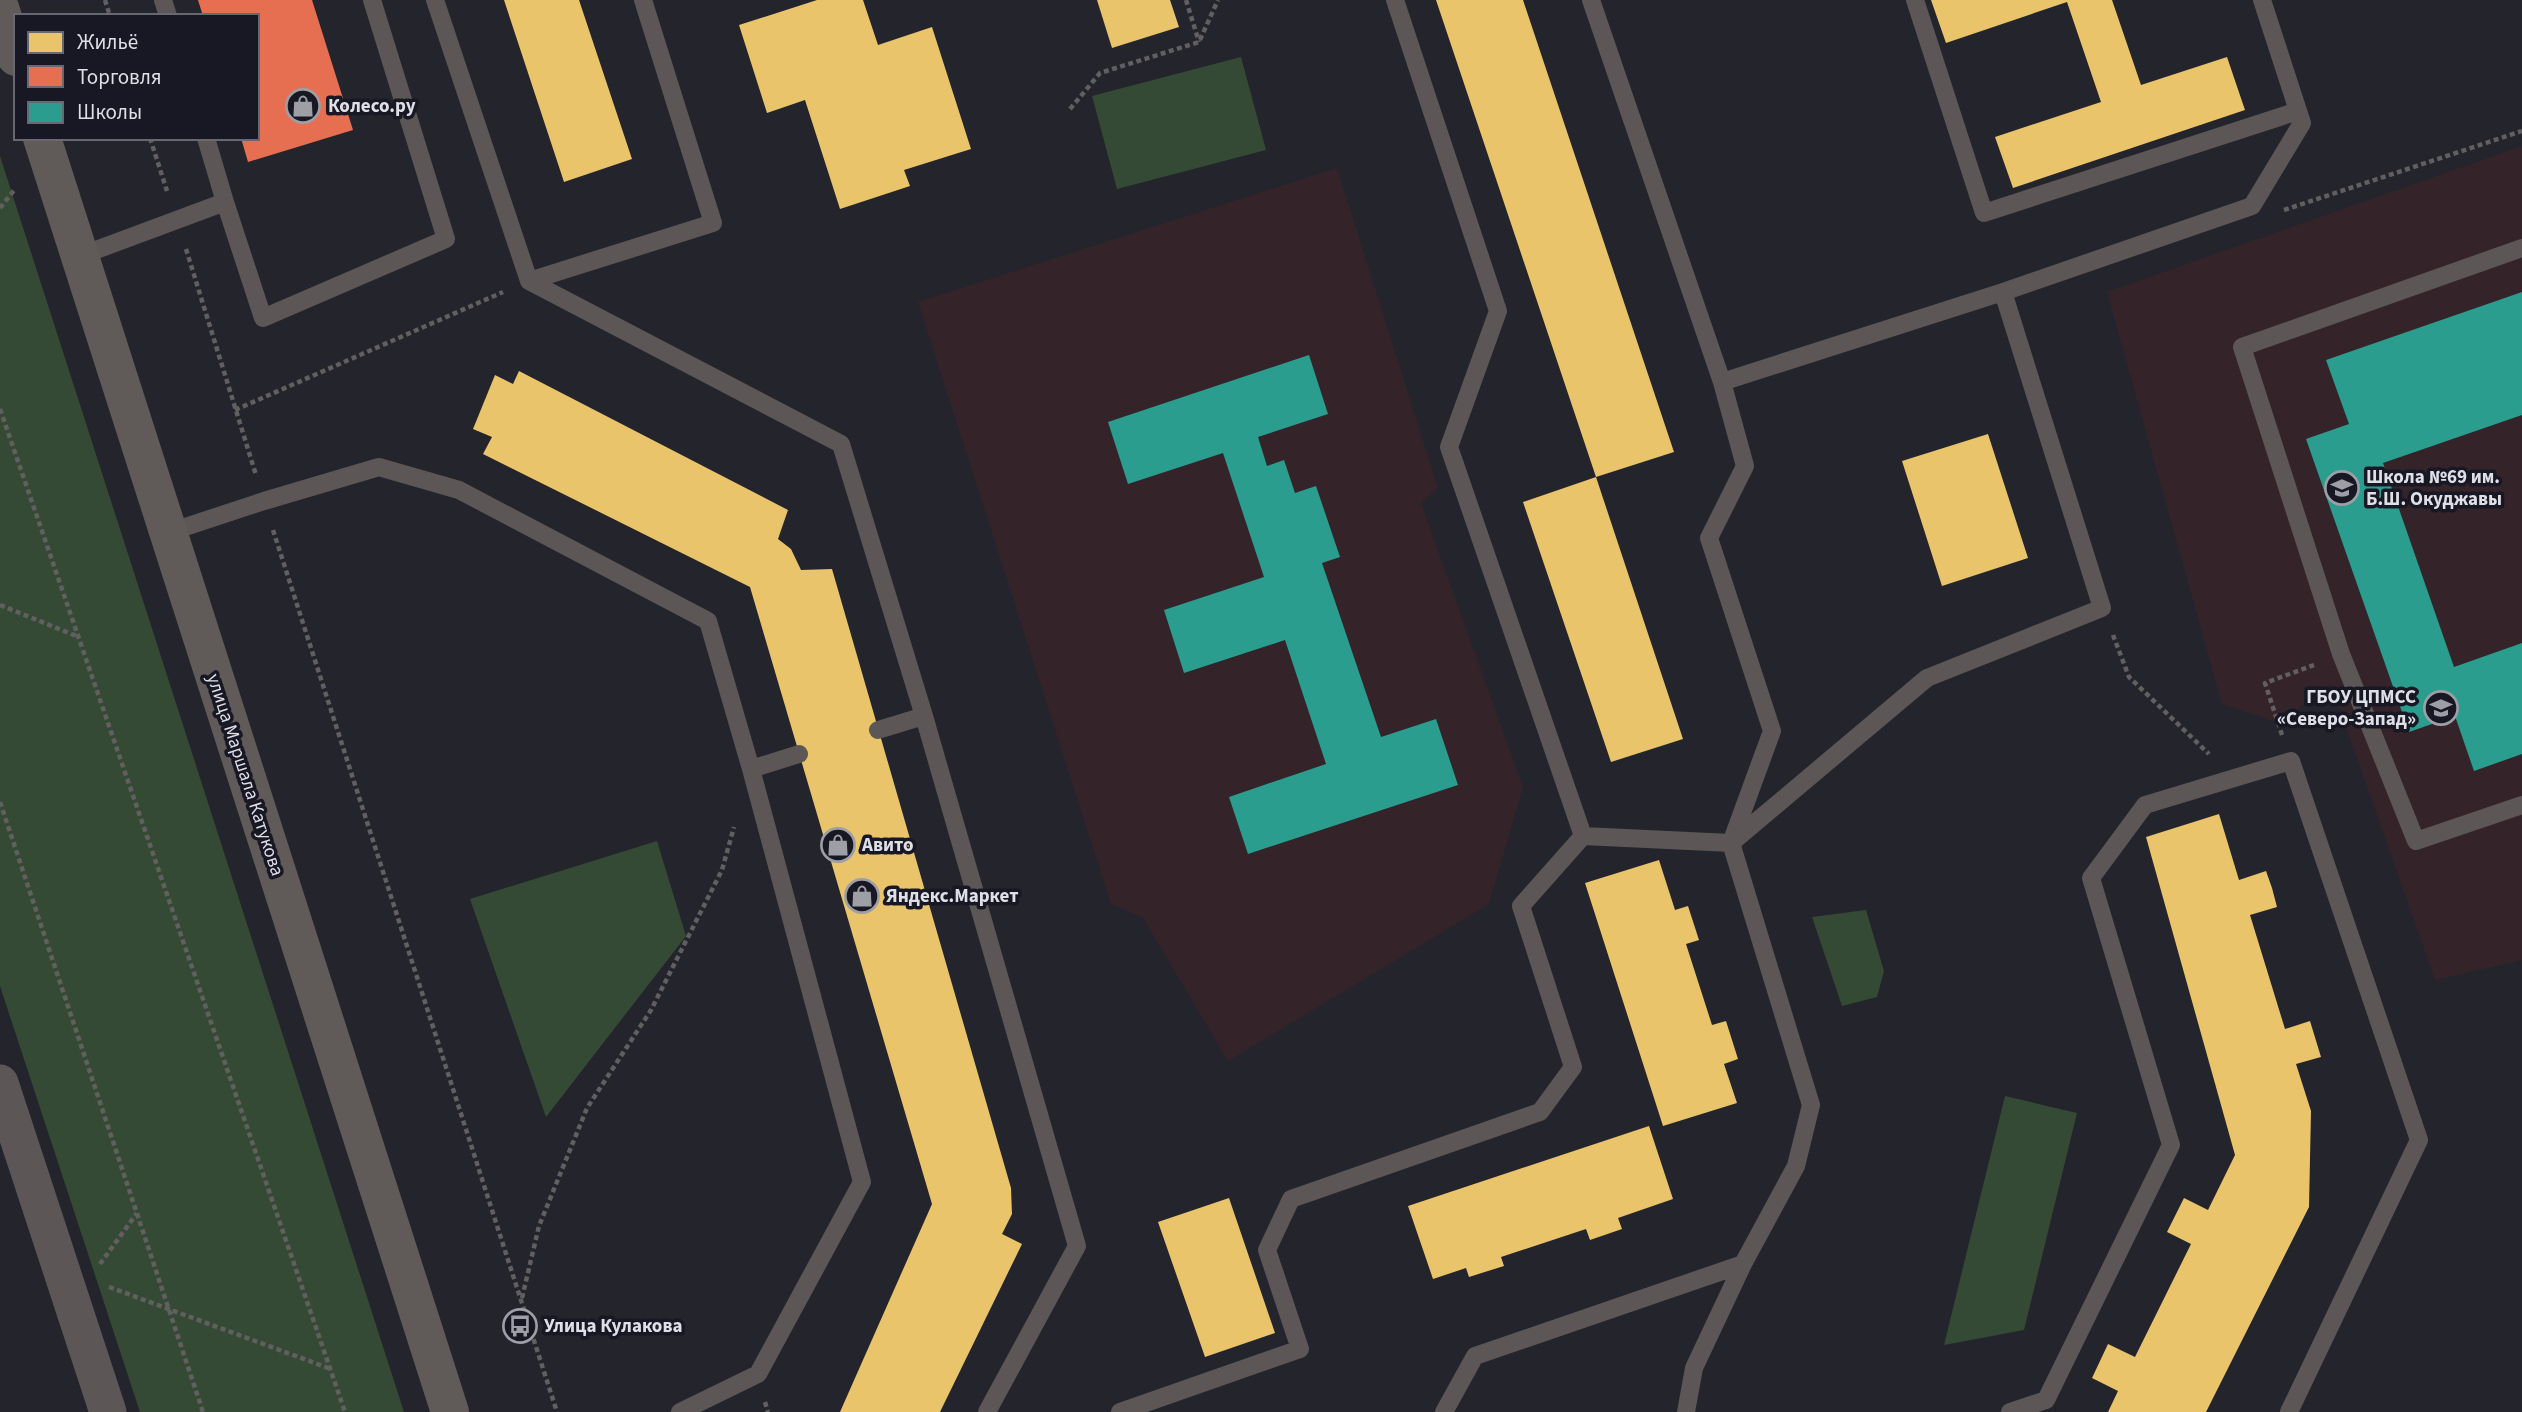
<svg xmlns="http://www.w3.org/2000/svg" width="2522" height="1412" font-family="'Source Sans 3',sans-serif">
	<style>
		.education { fill: #342429 }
		.green { fill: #354a35 }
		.homes { fill: #e9c46a }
		.shops { fill: #e76f51 }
		.schools { fill: #2a9d8f }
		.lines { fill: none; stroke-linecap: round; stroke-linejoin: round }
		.path { stroke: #625f60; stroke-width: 4.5; stroke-dasharray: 5 3.5; stroke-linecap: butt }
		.service { stroke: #5c5756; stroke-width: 18 }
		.minor { stroke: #5c5756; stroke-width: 37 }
		.secondary { stroke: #605a59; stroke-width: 38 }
		.labels { text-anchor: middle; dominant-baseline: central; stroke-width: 7; stroke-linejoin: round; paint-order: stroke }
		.poi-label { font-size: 19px; font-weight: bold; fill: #dfdfe8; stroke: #181825; text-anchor: start }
		.street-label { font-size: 19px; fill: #dfdfe8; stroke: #181825 }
	</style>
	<rect width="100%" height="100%" fill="#24242c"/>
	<!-- education -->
	<path class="education" d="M2522 146V960L2435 980 2331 684 2279 723 2222 704 2107 292Z
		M1337 168 1438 488 1421 503 1523 787 1489 904 1228 1061 1143 918 1111 904 918 302Z"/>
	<!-- green -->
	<path class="green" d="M1241 57 1266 150 1117 189 1092 96Z
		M0 157V156L404 1412H140L0 986Z
		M657 841 686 936 546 1117 470 899Z
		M1866 910 1884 971 1877 997 1842 1006 1812 917Z
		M2005 1096 2077 1113 2024 1330 1944 1345Z"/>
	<!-- homes -->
	<path class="homes" d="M504 0H579L632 159 564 182Z
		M817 0H863L878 45 932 27 971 149 904 170 910 186 840 209 805 100 767 113 739 25Z
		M1097 0H1170L1179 27 1112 48Z
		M1436 0H1523L1674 452 1596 477Z
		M1931 0H2112L2141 85 2227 57 2245 110 2013 188 1995 137 2101 102 2067 2 1946 43Z
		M519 371 788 510 778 539 791 549 801 570 832 569 1011 1188 1012 1214 1002 1234 1022 1244 940 1412H840L932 1204 750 587 483 454 492 437 473 429 495 375 513 384Z
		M1988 434 2028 558 1942 586 1902 461Z
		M1596 477 1683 739 1611 762 1523 502Z
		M2219 814 2239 880 2266 871 2272 888 2277 907 2250 915 2285 1029 2310 1021 2321 1057 2296 1064 2311 1111 2309 1207 2206 1412H2108L2118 1391 2092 1378 2108 1344 2135 1357 2191 1244 2167 1232 2184 1198 2208 1210 2235 1155 2146 837Z
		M1659 860 1675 910 1688 906 1699 940 1686 944 1712 1025 1726 1021 1738 1059 1724 1064 1737 1103 1663 1126 1585 883Z
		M1649 1126 1673 1199 1618 1218 1622 1229 1590 1240 1586 1229 1501 1257 1504 1266 1488 1271 1469 1277 1466 1268 1433 1279 1408 1206Z
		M1229 1198 1275 1333 1205 1357 1158 1222Z"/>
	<!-- shops -->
	<path class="shops" d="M198 0H312L353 130 248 162 241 138H257V16H203Z"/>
	<!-- schools -->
	<path class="schools" d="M2522 292V415L2383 463 2454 667 2522 643V754L2474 771 2455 716 2409 732 2306 439 2349 424 2326 360Z
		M1309 355 1328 414 1258 437 1267 466 1284 460 1295 493 1316 486 1340 557 1322 563 1381 737 1436 719 1458 785 1248 854 1229 797 1326 764 1285 640 1184 673 1164 610 1264 577 1223 453 1128 484 1108 422Z"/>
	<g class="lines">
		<!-- path -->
		<path class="path" d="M105 0 110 16
			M1186 0 1199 42
			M1070 109 1100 73 1199 42 1218 0
			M150 138 167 191
			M0 208 15 189
			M2284 210 2522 131
			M186 249 256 475
			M0 409 345 1412
			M235 410 503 292
			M273 530 557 1412
			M0 605 79 637
			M2113 635 2129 677 2209 754
			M2282 735 2265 683 2314 665
			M0 802 203 1412
			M100 1264 137 1213
			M109 1287 331 1369
			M522 1298 539 1226 587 1108 651 1010 722 870 734 827
			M765 1402 768 1412"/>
		<!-- service -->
		<path class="service" d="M163 0 168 16
			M435 0 529 281 841 444 924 716 1077 1246 987 1412
			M1915 0 1984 213 2298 111
			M225 202 263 318 446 239 372 0
			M2522 248 2242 347 2341 654 2416 841 2522 805
			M80 256 225 202 206 138
			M529 281 713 223 643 0
			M1722 382 2003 292
			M167 533 264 501 379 467 459 490 708 621 751 769 862 1182 758 1374 680 1412
			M878 730 924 716
			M751 769 799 754
			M1583 836 1731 843 1772 731 1709 538 1745 466 1722 382 1591 0
			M1120 1412 1300 1349 1267 1250 1291 1199 1540 1112 1573 1067 1521 906 1583 836 1449 447 1498 311 1395 0
			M1444 1412 1475 1356 1743 1264
			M1686 1412 1694 1368 1743 1264 1796 1166 1811 1105 1731 843 1927 678 2102 608 2003 292 2252 206 2302 123 2262 0
			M2010 1412 2046 1400 2171 1145 2091 878 2145 805 2291 761 2419 1140 2289 1412"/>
		<!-- minor -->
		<path class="minor" d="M0 1083 108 1412"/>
		<!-- secondary -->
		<path class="secondary" d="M0 8 16 57
			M42 138 450 1412"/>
	</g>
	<!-- icons -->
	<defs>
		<g id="shop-ring" transform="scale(1.75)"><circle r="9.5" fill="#181825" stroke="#9e9ea6" stroke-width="1.5"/><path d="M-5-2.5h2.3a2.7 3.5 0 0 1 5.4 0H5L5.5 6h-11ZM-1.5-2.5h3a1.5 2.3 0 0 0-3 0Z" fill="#9e9ea6"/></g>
		<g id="school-ring" transform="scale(1.75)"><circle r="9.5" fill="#181825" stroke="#9e9ea6" stroke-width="1.5"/><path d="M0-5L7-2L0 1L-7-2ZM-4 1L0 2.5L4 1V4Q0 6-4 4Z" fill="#9e9ea6"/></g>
		<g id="bus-ring" transform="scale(1.75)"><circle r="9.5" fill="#181825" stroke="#9e9ea6" stroke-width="1.5"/><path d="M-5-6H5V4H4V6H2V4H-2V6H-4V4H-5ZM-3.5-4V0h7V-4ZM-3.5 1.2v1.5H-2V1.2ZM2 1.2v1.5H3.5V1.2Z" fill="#9e9ea6"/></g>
	</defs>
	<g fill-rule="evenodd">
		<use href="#shop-ring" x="303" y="106"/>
		<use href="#school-ring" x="2342" y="488"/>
		<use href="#school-ring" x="2441" y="708"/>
		<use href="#shop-ring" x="838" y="845"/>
		<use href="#shop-ring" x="862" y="896"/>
		<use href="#bus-ring" x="520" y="1326"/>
	</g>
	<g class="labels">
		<!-- poi labels -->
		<g class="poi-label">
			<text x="328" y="106">Колесо.ру</text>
			<text x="2366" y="477">Школа №69 им.<tspan x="2366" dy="22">Б.Ш. Окуджавы</tspan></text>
			<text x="2416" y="697" text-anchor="end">ГБОУ ЦПМСС<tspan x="2416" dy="22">«Северо-Запад»</tspan></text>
			<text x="862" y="845">Авито</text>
			<text x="886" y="896">Яндекс.Маркет</text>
			<text x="544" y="1326">Улица Кулакова</text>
		</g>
		<!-- street labels -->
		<g class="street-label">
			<text transform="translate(245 775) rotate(72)">улица Маршала Катукова</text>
		</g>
	</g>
	<!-- legend -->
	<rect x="14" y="14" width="245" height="126" fill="#181825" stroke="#686873" stroke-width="2"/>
	<rect x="28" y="32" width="35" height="21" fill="#e9c46a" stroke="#686873" stroke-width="2"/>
	<text x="77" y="49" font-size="21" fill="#dfdfe8">Жильё</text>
	<rect x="28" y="66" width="35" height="21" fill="#e76f51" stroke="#686873" stroke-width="2"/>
	<text x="77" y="84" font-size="21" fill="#dfdfe8">Торговля</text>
	<rect x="28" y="102" width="35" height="21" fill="#2a9d8f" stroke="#686873" stroke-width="2"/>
	<text x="77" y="119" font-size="21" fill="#dfdfe8">Школы</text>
</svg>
